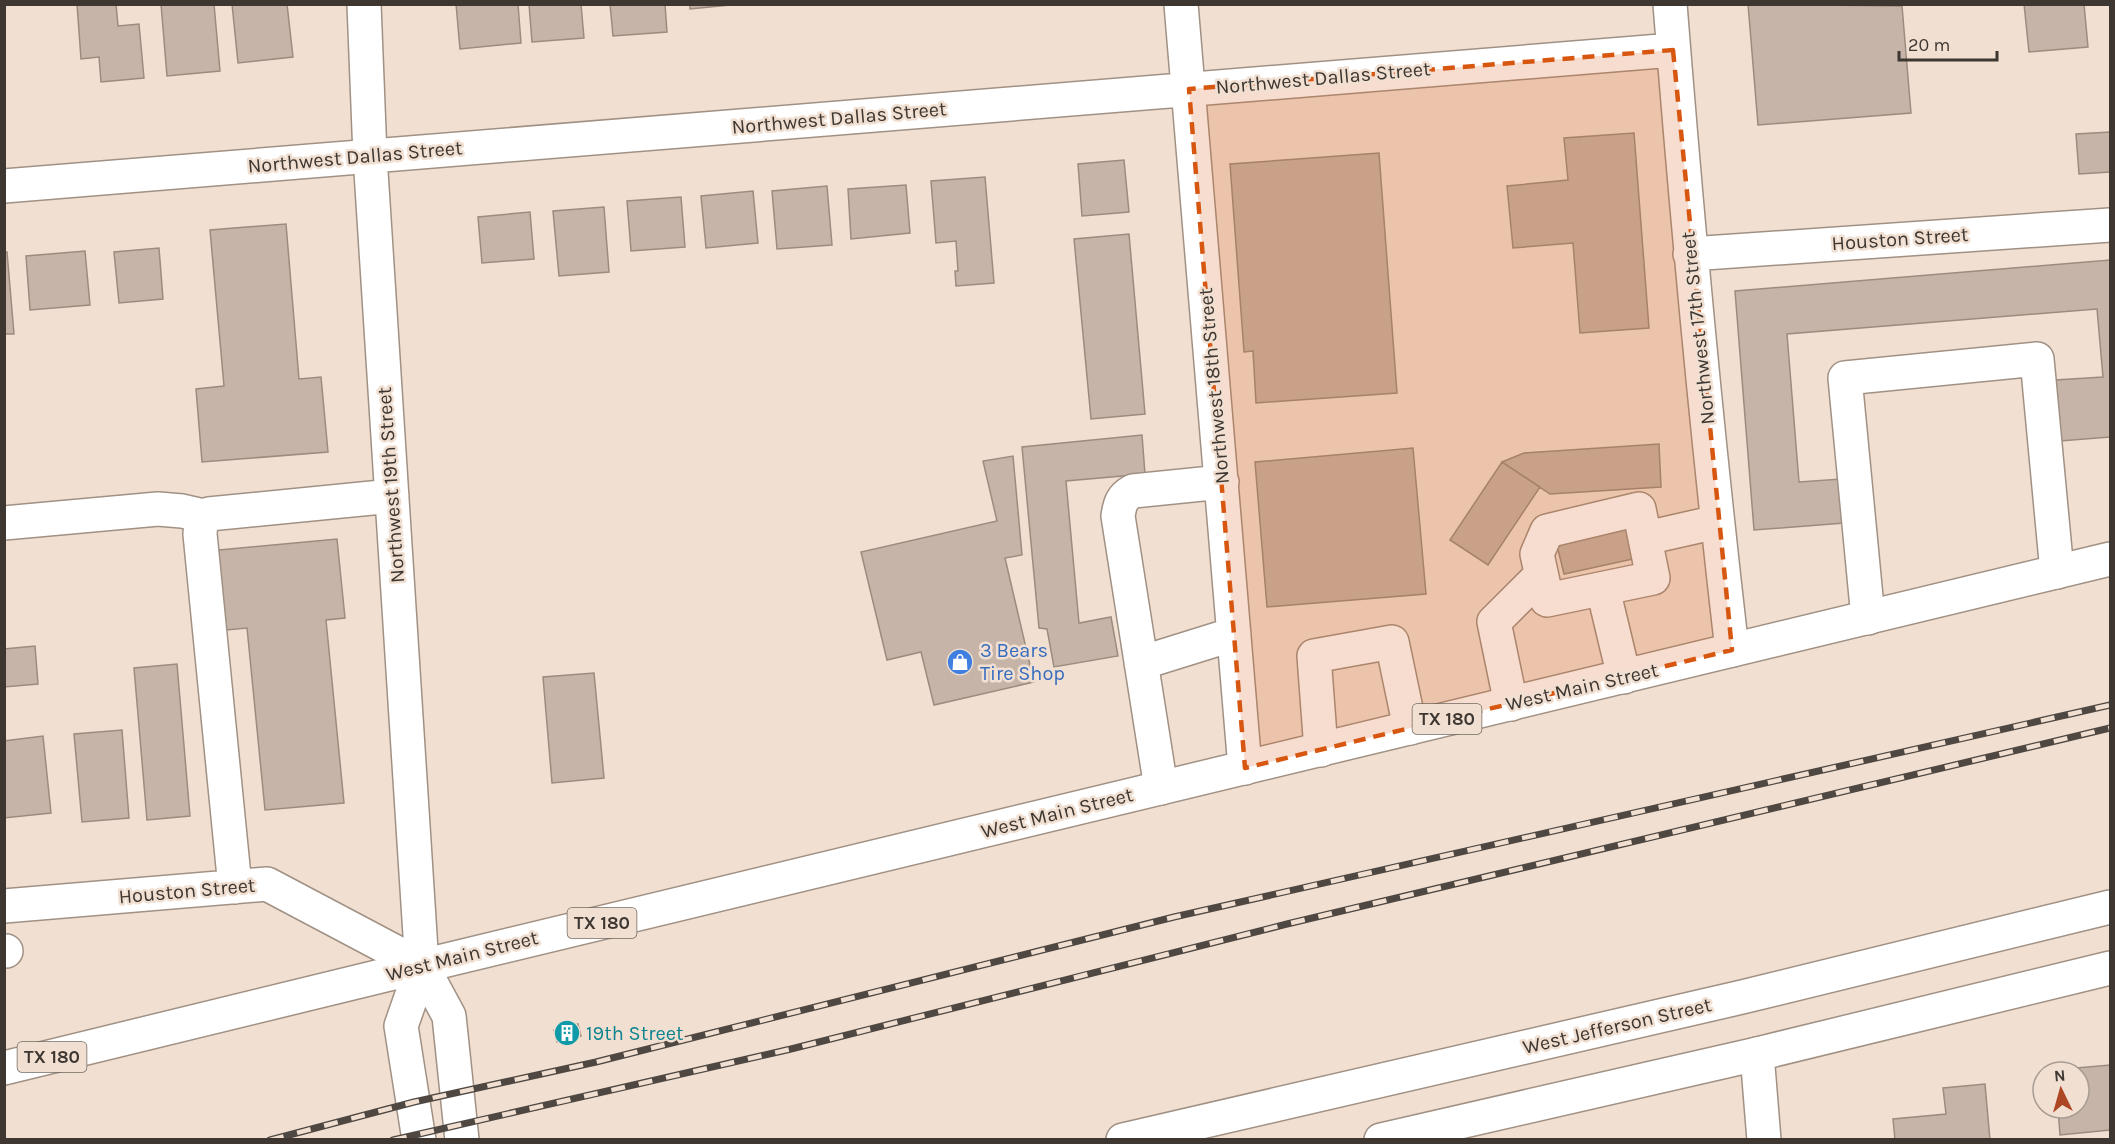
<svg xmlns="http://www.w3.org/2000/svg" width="2115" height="1144" font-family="Karla,sans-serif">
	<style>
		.building { fill: #c5b4a7; stroke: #9c8c7f; stroke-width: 1.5 }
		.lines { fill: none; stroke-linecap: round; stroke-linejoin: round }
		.minor-casing { stroke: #a19184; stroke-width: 36 }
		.major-casing { stroke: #a19184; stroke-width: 36 }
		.minor { stroke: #fff; stroke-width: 33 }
		.major { stroke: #fff; stroke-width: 33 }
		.rail-casing { stroke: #4f4741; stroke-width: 7 }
		.rail { stroke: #f1e0d2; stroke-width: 4.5; stroke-dasharray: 14; stroke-linecap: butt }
		.marked { fill: #d75610; fill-opacity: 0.2; stroke: #d75610; stroke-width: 4.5; stroke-dasharray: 12 8; stroke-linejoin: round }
		.labels { text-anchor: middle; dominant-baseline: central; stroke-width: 5; stroke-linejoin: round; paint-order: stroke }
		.shield { fill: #f1e0d2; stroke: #736961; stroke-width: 1.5 }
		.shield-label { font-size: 18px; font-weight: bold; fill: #3d3631 }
		.street-label { font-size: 20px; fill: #3d3631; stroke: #f1e0d2 }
		.shop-label { font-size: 20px; fill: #366cbe; stroke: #f1e0d2; text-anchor: start }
		.culture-label { font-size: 20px; fill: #0d838f; stroke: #f1e0d2; text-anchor: start }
	</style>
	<rect width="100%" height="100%" fill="#f1e0d2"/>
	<!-- building -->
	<path class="building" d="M77 4H116L118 26 139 24 144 78 101 82 99 57 81 59Z
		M161 4H214L220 71 167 76Z
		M232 4H287L293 57 238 63Z
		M456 4H518L521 43 460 49Z
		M529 4H581L584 38 532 42Z
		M610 4H665L667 32 613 36Z
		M690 4H741L690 9Z
		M1748 4 1902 6 1911 113 1758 125Z
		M2024 4H2084L2088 47 2029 52Z
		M2110 132V172L2079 174 2076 134Z
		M1634 133 1649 328 1580 333 1573 243 1513 248 1507 186 1568 180 1564 138Z
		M1379 153 1397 393 1256 403 1253 351 1244 352 1230 164Z
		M1124 160 1129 212 1082 216 1078 164Z
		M985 177 994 283 956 286 955 271H958L956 241 936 243 931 181Z
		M906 185 910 233 851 239 848 189Z
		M827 186 832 245 777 249 772 191Z
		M753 191 758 243 706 248 701 196Z
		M681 197 685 247 631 251 627 201Z
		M604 207 609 272 559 276 553 211Z
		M530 212 534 259 482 263 478 217Z
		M286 224 299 379 321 377 328 452 202 462 196 389 224 386 210 230Z
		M1129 234 1145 414 1091 419 1074 239Z
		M159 248 163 299 119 303 114 252Z
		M85 251 90 305 30 310 26 256Z
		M4 252H7L14 334H4Z
		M2110 260V437L2060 441 2055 380 2103 377 2097 309 1787 334 1799 482 1841 479 1844 523 1754 530 1735 291Z
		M1142 435 1145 474 1066 481 1079 623 1111 617 1118 656 1054 667 1047 629 1039 628 1022 447Z
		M1659 444 1661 487 1550 494 1502 462 1524 453Z
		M1413 448 1426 594 1267 607 1255 462Z
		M1013 456 1022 555 1005 558 1034 682 934 705 921 652 887 660 861 552 997 521 983 461Z
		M1502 462 1540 487 1488 565 1450 540Z
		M1625 522 1633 559 1564 574 1555 537Z
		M337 539 345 618 326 620 344 803 265 810 247 628 216 631 209 551Z
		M35 646 38 684 4 687V649Z
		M177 664 190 816 147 820 134 668Z
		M594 673 604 778 552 783 543 677Z
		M122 730 129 818 82 822 74 734Z
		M43 736 51 813 4 818V741Z
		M578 1024 581 1036 557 1042 554 1030Z
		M2110 1065V1130L2060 1135 2058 1108H2079V1072H2055L2054 1070Z
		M1985 1084 1990 1140H1895L1893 1119 1946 1114 1943 1088Z"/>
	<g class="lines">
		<!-- minor casing -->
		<g class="minor-casing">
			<path id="minor" d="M364 4 370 156 422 966 401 1026 419 1140
				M1181 4 1245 768
				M1670 4C1687 220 1707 435 1732 650
				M4 186 1673 50
				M1690 254 2110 225
				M1639 509 1653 578 1547 600 1537 554 1547 531Z
				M4 523 158 509 182 511 204 516
				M1646 538 1717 522
				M1603 589 1624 677
				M1868 618 1845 378 2037 359 2057 572
				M1141 663 1234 634
				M1511 704 1494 622 1541 575
				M1321 750 1314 656 1392 642 1410 728
				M1161 788 1118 516C1120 503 1122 497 1133 491L1222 482
				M235 887 200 534 201 521 204 516 209 514 392 496
				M4 906 267 884 422 966
				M4 951H6
				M422 966 449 1016 462 1140
				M1757 1054 1764 1140"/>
		</g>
		<!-- major casing -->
		<g class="major-casing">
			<path id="major" d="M4 1068 422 966 2110 559
				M1123 1140 1742 997 2110 907
				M1381 1140 1757 1054 2110 968"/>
		</g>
		<!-- minor -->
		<use href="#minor" class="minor"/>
		<!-- major -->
		<use href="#major" class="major"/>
		<!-- rail casing -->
		<g class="rail-casing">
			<path id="rail" d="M270 1140 414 1102 596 1062 1174 917 2110 705
				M393 1140 791 1049 1287 924 2110 728"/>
		</g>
		<!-- rail -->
		<use href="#rail" class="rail"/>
	</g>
	<!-- marked area -->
	<path class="marked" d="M1673 50 1732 650 1245 768 1189 89Z"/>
	<!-- icons -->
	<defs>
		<g id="shop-disc" transform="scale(1.35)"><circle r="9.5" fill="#3f7fe0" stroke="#f1e0d2"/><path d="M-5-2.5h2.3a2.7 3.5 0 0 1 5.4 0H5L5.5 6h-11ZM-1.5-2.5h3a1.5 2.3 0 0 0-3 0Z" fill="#fff"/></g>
		<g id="building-disc" transform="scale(1.35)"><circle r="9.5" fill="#0f9aa8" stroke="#f1e0d2"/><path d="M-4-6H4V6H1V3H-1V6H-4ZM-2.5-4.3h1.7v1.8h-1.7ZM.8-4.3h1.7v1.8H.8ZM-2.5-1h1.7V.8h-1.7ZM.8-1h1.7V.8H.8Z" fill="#fff"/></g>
	</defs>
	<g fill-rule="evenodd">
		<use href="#shop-disc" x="960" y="662"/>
		<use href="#building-disc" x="567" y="1033"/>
	</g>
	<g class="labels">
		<!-- shield labels -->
		<g class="shield">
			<rect x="1412.5" y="704" width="69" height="30" rx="4.5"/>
			<rect x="567.5" y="908" width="69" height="30" rx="4.5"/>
			<rect x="17.5" y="1042" width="69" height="30" rx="4.5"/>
		</g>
		<g class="shield-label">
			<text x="1447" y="719">TX 180</text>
			<text x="602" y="923">TX 180</text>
			<text x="52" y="1057">TX 180</text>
		</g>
		<!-- street labels -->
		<g class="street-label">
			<text transform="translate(1323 78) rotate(-5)">Northwest Dallas Street</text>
			<text transform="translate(839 118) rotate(-5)">Northwest Dallas Street</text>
			<text transform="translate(355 157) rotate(-5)">Northwest Dallas Street</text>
			<text transform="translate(1900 239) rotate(-4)">Houston Street</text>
			<text transform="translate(1698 328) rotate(-96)">Northwest 17th Street</text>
			<text transform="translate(1214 386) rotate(-95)">Northwest 18th Street</text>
			<text transform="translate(391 485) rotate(-94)">Northwest 19th Street</text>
			<text transform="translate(1582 687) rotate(-13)">West Main Street</text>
			<text transform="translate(1057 813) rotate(-14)">West Main Street</text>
			<text transform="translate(187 891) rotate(-5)">Houston Street</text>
			<text transform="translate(462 956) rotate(-14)">West Main Street</text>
			<text transform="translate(1617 1026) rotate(-13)">West Jefferson Street</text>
		</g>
		<!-- shop labels -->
		<g class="shop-label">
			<text x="980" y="650">3 Bears<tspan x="980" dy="23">Tire Shop</tspan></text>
		</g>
		<!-- culture labels -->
		<g class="culture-label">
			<text x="586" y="1033">19th Street</text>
		</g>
	</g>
	<!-- border -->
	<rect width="2115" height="1144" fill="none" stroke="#3d3631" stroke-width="12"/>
	<!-- north arrow -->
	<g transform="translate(2061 1090) rotate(355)"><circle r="28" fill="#f1e0d2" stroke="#a99c92" stroke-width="1.5"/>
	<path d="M0-4.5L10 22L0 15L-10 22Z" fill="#ad4623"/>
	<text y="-9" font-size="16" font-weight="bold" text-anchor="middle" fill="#3d3631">N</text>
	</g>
	<!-- scale -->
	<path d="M1899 51v9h98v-9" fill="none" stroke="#3d3631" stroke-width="3"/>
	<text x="1908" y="51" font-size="18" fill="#3d3631" stroke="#f1e0d2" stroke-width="4.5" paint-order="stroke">20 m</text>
</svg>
